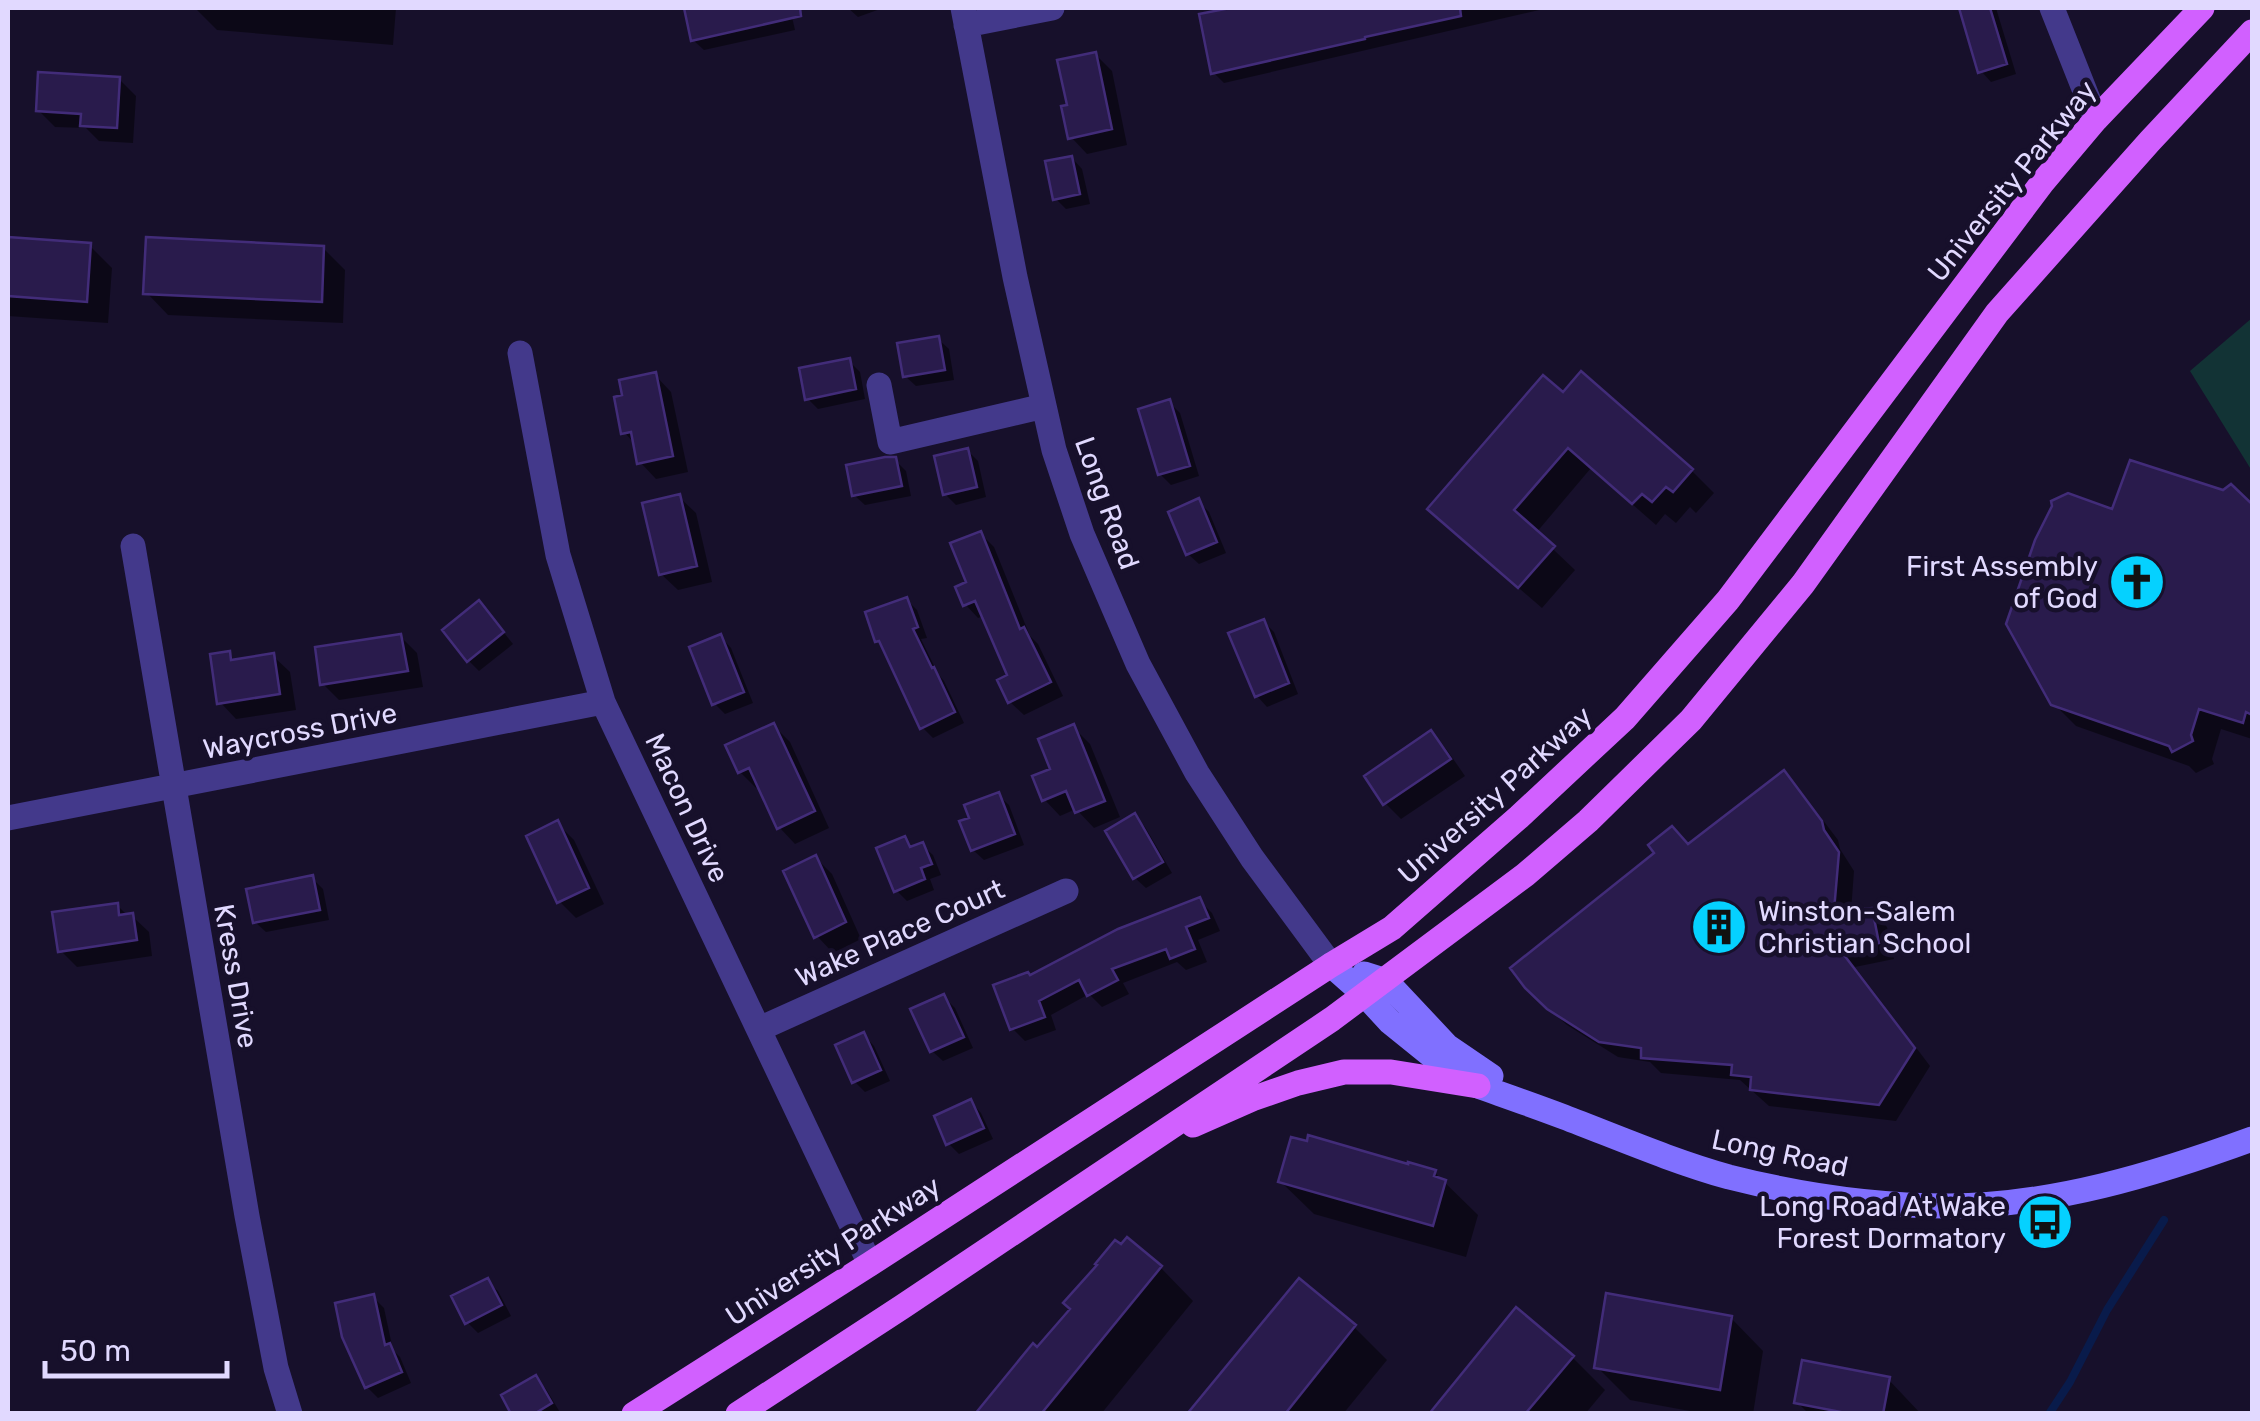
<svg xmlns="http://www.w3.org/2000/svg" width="2260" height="1421" font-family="Rubik,sans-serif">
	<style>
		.green { fill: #123335 }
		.shadow { fill: #0007 }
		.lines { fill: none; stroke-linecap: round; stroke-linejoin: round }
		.stream { stroke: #091b4b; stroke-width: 8 }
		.building { fill: #291b4c; stroke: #422c79; stroke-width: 2.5 }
		.minor { stroke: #43398b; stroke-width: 25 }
		.secondary { stroke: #8070ff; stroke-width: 25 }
		.primary { stroke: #d160ff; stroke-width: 25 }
		.labels { text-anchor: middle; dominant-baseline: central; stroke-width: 9; stroke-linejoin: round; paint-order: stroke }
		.street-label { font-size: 28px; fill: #e1d9ff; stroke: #17102b }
		.poi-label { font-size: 28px; fill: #e1d9ff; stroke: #17102b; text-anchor: end }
	</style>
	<rect width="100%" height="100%" fill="#17102b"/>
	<!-- green -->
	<path class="green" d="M2252 318V471L2190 371Z"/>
	<!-- shadow -->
	<path class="shadow" d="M195 8H396L393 45 217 30Z
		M687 8H790L795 30 704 50 693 40Z
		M848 8H883L858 17Z
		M1243 8H1548L1224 83 1214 73 1202 16Z
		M1961 8H1996L2016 74 1991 82 1981 71Z
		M1095 54 1112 71 1127 145 1087 154 1071 137 1070 107Z
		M119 79 136 96 133 143 99 141 86 128 55 127 38 110Z
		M1072 158 1082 169 1090 204 1066 209 1056 199Z
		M8 240 90 246 112 268 108 323 8 316Z
		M323 248 345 270 343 323 168 315 146 292Z
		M938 339 949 349 954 380 916 386 905 376Z
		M849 361 860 372 865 399 818 409 807 398Z
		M655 375 671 392 688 472 656 479 640 462 636 445 624 432Z
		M1581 375 1692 471 1714 493 1696 513 1690 507 1676 523 1665 514 1656 525 1591 468 1536 533 1575 570 1542 608 1453 531Z
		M1169 402 1180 413 1199 476 1171 485 1160 474Z
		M968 451 978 461 986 497 956 505 945 494Z
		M895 460 906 471 911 496 865 505 854 495Z
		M2231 487 2252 506V739L2221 729 2212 759 2214 764 2196 773 2189 766 2076 726 2053 703 2114 513 2223 493Z
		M679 497 696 513 712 582 678 590 661 574Z
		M1198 501 1209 512 1226 553 1199 564 1188 554Z
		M981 534 994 547 1030 636 1038 644 1063 696 1024 715 1010 702V676L984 616 978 618 965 604Z
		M907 600 917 610 927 638 921 639 938 674 944 681 964 723 933 738 922 727 885 648 878 641Z
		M489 614 513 644 479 671 469 661Z
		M1263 621 1274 632 1298 694 1267 707 1257 696Z
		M400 636 417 653 423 687 339 700 323 684Z
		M721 637 731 648 753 703 725 714 714 703Z
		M229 654 236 662 273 656 290 672 296 710 236 719 220 702Z
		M774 726 790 742 829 828 795 844 779 827 760 786 756 788 740 772Z
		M1073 727 1090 744 1120 817 1094 828 1076 809 1060 816 1044 799 1053 770Z
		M1431 733 1447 750 1465 776 1401 819 1385 803Z
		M1783 773 1800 790 1838 840 1840 849 1854 871 1851 912 1871 910 1887 927 1894 959 1855 967 1930 1066 1896 1121 1769 1106 1740 1080 1661 1073 1650 1062 1618 1057 1567 1025 1544 1005 1689 846Z
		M998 795 1009 805 1024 845 984 860 973 850V819Z
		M1135 816 1145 827 1172 873 1146 888 1135 878Z
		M557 823 574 840 604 904 576 918 559 901Z
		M904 839 913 848 922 845 933 855 941 875 930 879 934 890 907 901 896 890Z
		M816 858 832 874 861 939 833 953 817 936Z
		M312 878 323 889 329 920 266 932 255 922Z
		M1199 900 1212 913 1220 931 1198 940 1207 962 1186 970 1177 962 1123 983 1129 994 1102 1007 1089 994 1051 1015 1056 1030 1025 1041 1012 1028 1031 978Z
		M117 905 128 916H132L149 932 152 956 77 967 61 951Z
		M944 997 955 1008 973 1048 943 1061 932 1051Z
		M864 1035 874 1046 890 1081 865 1092 854 1081Z
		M971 1102 981 1113 993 1139 959 1154 948 1143Z
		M1308 1144 1434 1172 1478 1215 1466 1257 1314 1214 1281 1182Z
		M1127 1240 1161 1268 1193 1301 1101 1414H988Z
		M487 1281 498 1291 511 1316 478 1333 467 1322Z
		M1299 1282 1354 1327 1387 1360 1343 1414H1190Z
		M373 1297 384 1308 393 1350 400 1357 411 1383 378 1398 367 1387Z
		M1731 1318 1763 1351 1753 1414H1706L1630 1400 1597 1367Z
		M1572 1357 1605 1390 1585 1414H1446Z
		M536 1378 546 1389 561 1414H514Z
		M1888 1379 1921 1414H1809L1797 1402Z"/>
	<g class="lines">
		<!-- stream -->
		<path class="stream" d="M2049 1414 2070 1382 2107 1310 2164 1220"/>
	</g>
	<!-- building -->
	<path class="building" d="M684 8H800L801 16 691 41Z
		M1230 8H1460L1461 16 1365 37V39L1211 74 1199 14Z
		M1959 8H1990L2007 64 1978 73Z
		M1096 52 1112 129 1068 139 1061 106 1067 105 1057 60Z
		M38 72 120 77 117 128 80 126 81 114 36 111Z
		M1072 156 1080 194 1053 200 1045 161Z
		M8 237 91 243 87 302 8 296Z
		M146 237 324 246 322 302 143 294Z
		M939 336 945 370 903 377 897 343Z
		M850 358 856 389 805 400 799 368Z
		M1581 371 1693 469 1673 492 1666 487 1652 502 1642 494 1632 504 1568 448 1514 510 1555 546 1518 588 1427 509 1543 375 1563 392Z
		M656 372 673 456 637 464 631 432 621 434 614 397 622 395 619 380Z
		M1170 399 1190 466 1158 475 1138 409Z
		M968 448 977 487 943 495 934 456Z
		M885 457H896L902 486 852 496 846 465Z
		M2130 460 2223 490 2231 484 2252 504V715L2246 712 2243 723 2199 709 2191 735 2193 741 2172 752 2169 746 2051 705 2006 624 2035 540 2052 506 2051 501 2068 493 2112 509Z
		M680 494 697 566 659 575 642 503Z
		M1199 498 1217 542 1186 555 1168 512Z
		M981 531 1020 629 1024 627 1051 682 1008 703 997 680 1007 675 975 601 963 606 955 587 966 582 950 543Z
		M907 597 918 627 913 629 932 668 934 667 955 712 920 729 879 641 875 642 865 612Z
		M479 600 504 632 467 662 442 630Z
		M1264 619 1289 683 1255 697 1228 633Z
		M401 634 408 671 320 685 315 647Z
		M721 634 744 692 712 705 689 647Z
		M230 651 231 660 274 653 280 694 217 704 210 654Z
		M774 723 815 811 777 829 749 768 738 773 725 745Z
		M1074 724 1105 801 1075 813 1066 791 1042 801 1032 776 1050 769 1038 739Z
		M1431 730 1451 759 1383 805 1364 776Z
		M1784 770 1822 821 1824 830 1839 852 1834 911 1872 908 1879 943 1841 951 1915 1048 1879 1105 1750 1090 1751 1077 1731 1075 1732 1065 1641 1058V1048L1599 1042 1547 1009 1525 988 1510 968 1654 853 1648 845 1672 826 1688 844Z
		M999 792 1015 834 971 851 959 821 969 818 964 805Z
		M1135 813 1163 862 1133 879 1105 831Z
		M558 820 589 888 557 903 526 836Z
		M905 836 910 847 923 842 932 864 921 868 925 879 894 892 876 848Z
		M816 855 846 922 814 938 783 871Z
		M313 875 320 910 253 923 246 889Z
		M1200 897 1209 918 1186 927 1195 949 1170 959 1166 949 1112 969 1118 980 1087 996 1079 980 1039 1001 1045 1017 1010 1030 993 985 1028 972 1030 975 1118 929Z
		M118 903 119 915 133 913 137 940 58 952 52 912Z
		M944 994 964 1037 930 1052 910 1009Z
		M864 1032 881 1070 852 1083 835 1045Z
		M971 1099 984 1128 946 1145 934 1116Z
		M1308 1135 1408 1164V1162L1436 1170 1434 1176 1446 1180 1433 1226 1278 1182 1291 1137 1307 1141Z
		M1127 1237 1162 1266 1041 1414H975L1033 1343 1037 1347 1070 1309 1063 1303 1097 1265 1095 1264 1115 1240 1121 1244Z
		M488 1278 502 1305 465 1324 451 1296Z
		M1299 1278 1356 1325 1285 1414H1187Z
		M1606 1293 1732 1316 1720 1390 1594 1368Z
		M374 1294 385 1345 390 1343 402 1372 365 1388 342 1337 335 1303Z
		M1516 1307 1574 1356 1525 1414H1429Z
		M1802 1360 1890 1377 1883 1414H1851L1794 1403Z
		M536 1375 552 1403 534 1414H511L501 1395Z"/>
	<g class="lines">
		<!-- minor -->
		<path class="minor" d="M963 8 1015 277 1054 450 1082 534 1138 664 1197 773 1252 858 1331 965
			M2052 8 2096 119
			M966 25 1052 8
			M520 353 558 555 603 702 870 1264
			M879 385 890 442 1044 406
			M133 546 247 1216 276 1368 290 1414
			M8 818 603 702
			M759 1029 1066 891"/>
		<!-- secondary -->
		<path class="secondary" d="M1331 965 1366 996 1390 1022 1447 1068 1478 1086C1506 1096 1535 1106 1564 1117 1619 1138 1672 1161 1729 1177 1800 1195 1875 1206 1948 1206 2052 1206 2156 1174 2252 1139
			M1364 974 1386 981 1447 1046 1491 1076"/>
		<!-- primary -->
		<path class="primary" d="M1193 1125 1252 1099 1298 1083 1344 1072H1391L1478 1086
			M634 1414 870 1264 1331 965 1392 928 1519 817 1625 718 1728 600 2042 183 2096 119 2202 8
			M738 1414 902 1307 1332 1019 1525 875 1588 821 1691 720 1803 584 1997 313 2150 141 2252 32"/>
	</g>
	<!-- icons -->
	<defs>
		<g id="church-disc" transform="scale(2.875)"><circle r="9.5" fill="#05d1ff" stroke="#17102b"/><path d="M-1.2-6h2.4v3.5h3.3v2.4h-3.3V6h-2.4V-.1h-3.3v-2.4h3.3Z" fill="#111"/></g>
		<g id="building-disc" transform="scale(2.875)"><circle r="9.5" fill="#05d1ff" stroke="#17102b"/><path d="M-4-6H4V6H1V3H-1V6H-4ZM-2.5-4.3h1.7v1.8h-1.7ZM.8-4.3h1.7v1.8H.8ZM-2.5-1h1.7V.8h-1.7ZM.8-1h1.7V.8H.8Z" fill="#111"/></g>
		<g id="bus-disc" transform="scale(2.875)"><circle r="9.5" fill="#05d1ff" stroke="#17102b"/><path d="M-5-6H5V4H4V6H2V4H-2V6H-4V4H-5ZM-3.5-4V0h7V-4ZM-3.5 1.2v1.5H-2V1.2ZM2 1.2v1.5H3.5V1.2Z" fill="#111"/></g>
	</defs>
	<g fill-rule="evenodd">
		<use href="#church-disc" x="2137" y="582"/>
		<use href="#building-disc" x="1719" y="927"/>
		<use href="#bus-disc" x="2045" y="1222"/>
	</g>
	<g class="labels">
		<!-- street labels -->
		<g class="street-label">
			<text transform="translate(2012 181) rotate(-51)">University Parkway</text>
			<text transform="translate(1107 503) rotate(70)">Long Road</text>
			<text transform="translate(300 731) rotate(-11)">Waycross Drive</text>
			<text transform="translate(1495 795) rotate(-42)">University Parkway</text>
			<text transform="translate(687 808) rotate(65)">Macon Drive</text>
			<text transform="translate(900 933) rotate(-24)">Wake Place Court</text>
			<text transform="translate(236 976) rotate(80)">Kress Drive</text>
			<text transform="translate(1780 1153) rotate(12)">Long Road</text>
			<text transform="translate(833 1251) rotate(-33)">University Parkway</text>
		</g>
		<!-- poi labels -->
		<g class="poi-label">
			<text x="2098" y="566">First Assembly<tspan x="2098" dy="32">of God</tspan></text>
			<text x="1758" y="911" text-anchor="start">Winston-Salem<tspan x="1758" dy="32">Christian School</tspan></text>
			<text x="2006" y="1206">Long Road At Wake<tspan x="2006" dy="32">Forest Dormatory</tspan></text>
		</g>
	</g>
	<!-- border -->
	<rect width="2260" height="1421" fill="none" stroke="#e1d9ff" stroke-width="20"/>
	<!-- scale -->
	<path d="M45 1361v15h182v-15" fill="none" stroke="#e1d9ff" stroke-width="5"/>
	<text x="60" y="1361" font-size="30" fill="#e1d9ff" stroke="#17102b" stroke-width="8" paint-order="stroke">50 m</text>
</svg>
